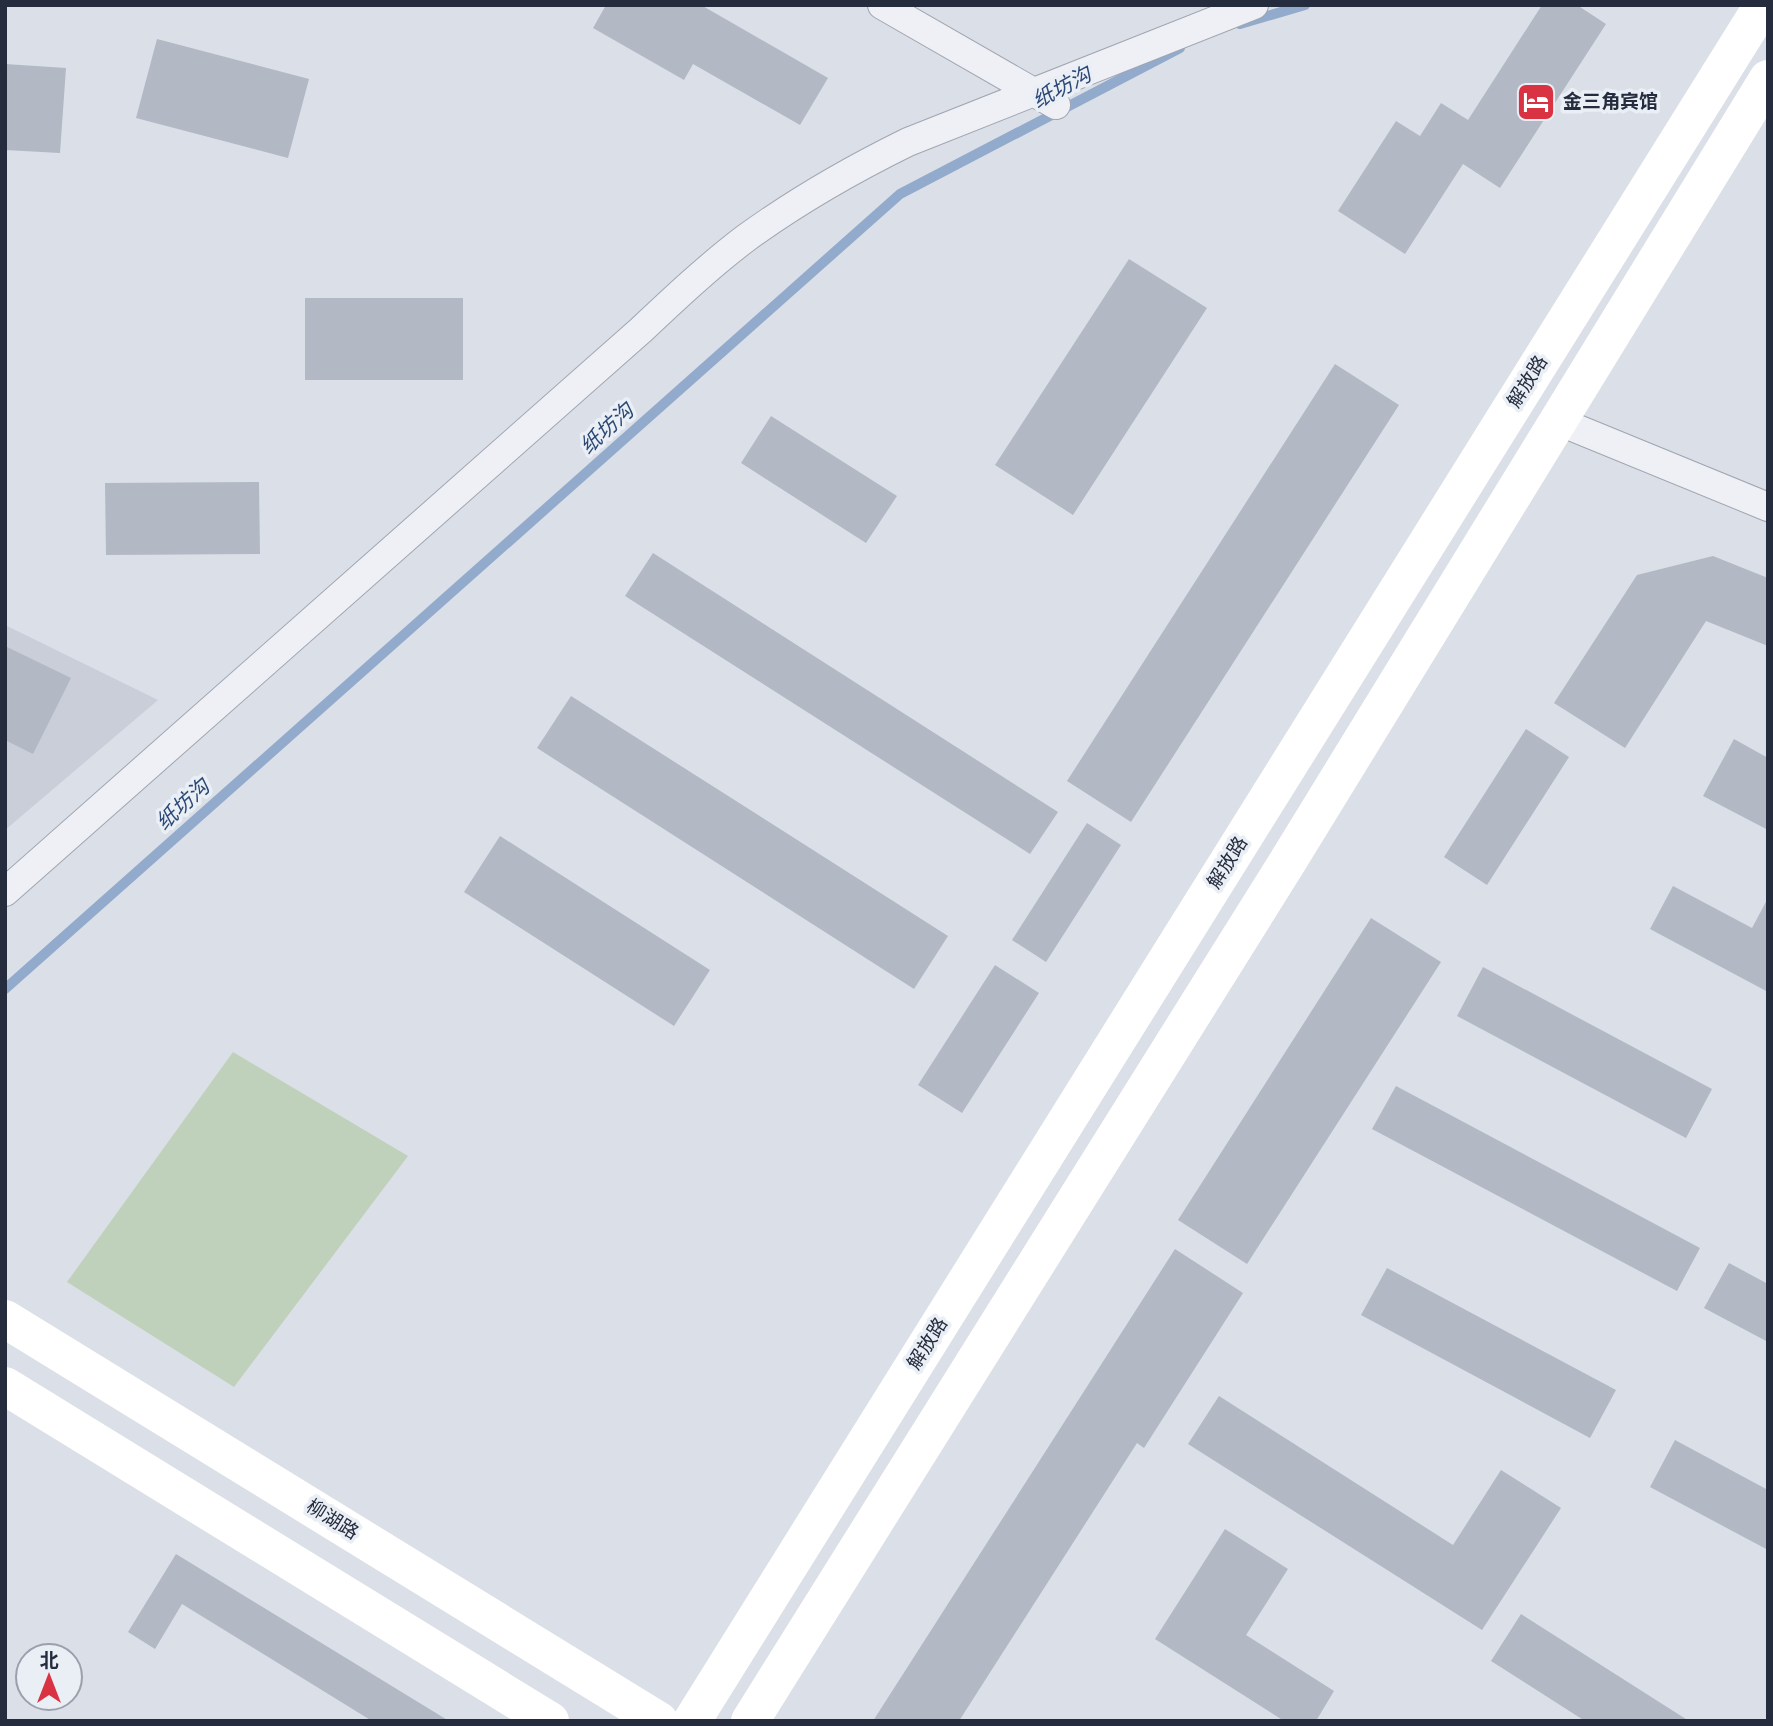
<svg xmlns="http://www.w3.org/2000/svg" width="1773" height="1726" font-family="'Alegreya Sans','Noto Sans SC',sans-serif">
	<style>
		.built { fill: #c9ced9 }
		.green { fill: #c0d1bb }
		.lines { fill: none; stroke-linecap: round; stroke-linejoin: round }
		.stream { stroke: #92aacb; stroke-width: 10 }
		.building { fill: #b2b8c4 }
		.minor-casing { stroke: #a0a6b1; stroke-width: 30 }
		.minor { stroke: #eef0f5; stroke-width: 28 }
		.secondary { stroke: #fff; stroke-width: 38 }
		.labels { text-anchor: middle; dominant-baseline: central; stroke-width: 7; stroke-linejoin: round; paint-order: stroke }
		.poi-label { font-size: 19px; font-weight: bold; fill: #242c3e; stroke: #eaeef5; text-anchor: start }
		.street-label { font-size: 19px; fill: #242c3e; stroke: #eaeef5 }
		.water-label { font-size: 21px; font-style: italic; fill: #2b4875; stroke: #eaeef5 }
	</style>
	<rect width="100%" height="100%" fill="#dbdfe7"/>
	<!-- built -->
	<path class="built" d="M5 625 158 700 5 830Z"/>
	<!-- green -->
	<path class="green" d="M233 1052 408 1156 234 1387 67 1282Z"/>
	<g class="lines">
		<!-- stream -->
		<path class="stream" d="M1240 24 1305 5
			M5 989 900 194 1180 48"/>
	</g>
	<!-- building -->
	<path class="building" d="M606 5H701L828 78 800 125 693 64 684 80 593 28Z
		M1542 5H1577L1606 24 1500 188 1463 164 1405 254 1338 211 1396 121 1420 136 1441 103 1468 120Z
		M157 39 309 79 288 158 136 118Z
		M5 64 66 68 60 153 5 150Z
		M1129 259 1207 308 1073 515 995 465Z
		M305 298H463V380H305Z
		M1335 364 1399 405 1131 822 1067 781Z
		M771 416 897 496 866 543 741 463Z
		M259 482 260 554 106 555 105 483Z
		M653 553 1058 812 1030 854 625 596Z
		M1713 556 1768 578V646L1706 621 1625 748 1554 703 1637 575Z
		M5 646 71 678 33 754 5 740Z
		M571 696 948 936 914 989 537 748Z
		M1526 729 1569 757 1487 885 1444 857Z
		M1734 739 1768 758V830L1703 796Z
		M1087 823 1121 845 1046 962 1012 940Z
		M500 836 710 970 674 1026 464 892Z
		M1673 886 1752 928 1768 898V992L1650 929Z
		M1371 918 1441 962 1247 1264 1178 1220Z
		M995 965 1039 993 962 1113 918 1085Z
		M1483 967 1712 1089 1686 1138 1457 1016Z
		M1396 1086 1700 1248 1677 1291 1372 1129Z
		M1175 1249 1243 1293 1144 1448 1137 1443 959 1721H873Z
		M1729 1263 1768 1284V1342L1704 1308Z
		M1387 1268 1616 1390 1590 1438 1361 1315Z
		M1219 1396 1453 1545 1501 1470 1561 1508 1482 1630 1188 1444Z
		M1675 1440 1768 1490V1550L1650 1487Z
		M1225 1529 1288 1569 1246 1635 1334 1691 1316 1721H1284L1155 1639Z
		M176 1554 449 1721H372L182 1604 155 1649 128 1632Z
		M1521 1614 1689 1721H1585L1491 1661Z"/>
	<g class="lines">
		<!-- minor casing -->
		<g class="minor-casing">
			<path id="minor" d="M882 5 1056 105
				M1558 421 1768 507
				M5 892 641 330C675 298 709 266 746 238 797 201 851 170 908 142L1254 5"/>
		</g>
		<!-- minor -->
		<use href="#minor" class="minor"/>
		<!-- secondary -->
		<path class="secondary" d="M5 1319 659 1721
			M5 1386 550 1721
			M692 1721 1763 5
			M750 1721 1288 861 1768 79"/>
	</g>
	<!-- icons -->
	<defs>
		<g id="hotel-square" transform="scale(2.0125)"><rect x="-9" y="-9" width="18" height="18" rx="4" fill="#d93243" stroke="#eaeef5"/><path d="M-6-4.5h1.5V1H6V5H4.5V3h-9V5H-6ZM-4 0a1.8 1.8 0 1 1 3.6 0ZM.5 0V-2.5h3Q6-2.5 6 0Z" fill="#fff"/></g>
	</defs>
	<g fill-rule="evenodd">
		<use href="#hotel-square" x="1536" y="102"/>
	</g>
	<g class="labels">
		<!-- poi labels -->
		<g class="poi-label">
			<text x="1563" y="102">金三角宾馆</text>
		</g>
		<!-- street labels -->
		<g class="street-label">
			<text transform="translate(1528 382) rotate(-58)">解放路</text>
			<text transform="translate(1228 863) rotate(-58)">解放路</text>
			<text transform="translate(928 1344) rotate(-58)">解放路</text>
			<text transform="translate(332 1520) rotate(32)">柳湖路</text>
		</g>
		<!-- water labels -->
		<g class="water-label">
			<text transform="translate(1062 88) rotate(-28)">纸坊沟</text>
			<text transform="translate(607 429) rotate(-42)">纸坊沟</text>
			<text transform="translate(183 805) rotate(-42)">纸坊沟</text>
		</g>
	</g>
	<!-- border -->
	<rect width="1773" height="1726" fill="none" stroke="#242c3e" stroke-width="14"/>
	<!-- north arrow -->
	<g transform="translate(49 1677)"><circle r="33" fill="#eaeef5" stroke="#9ba0ac" stroke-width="2"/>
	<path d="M0-5L12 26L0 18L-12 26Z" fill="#d93243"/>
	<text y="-10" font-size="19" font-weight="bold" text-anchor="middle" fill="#242c3e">北</text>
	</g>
</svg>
